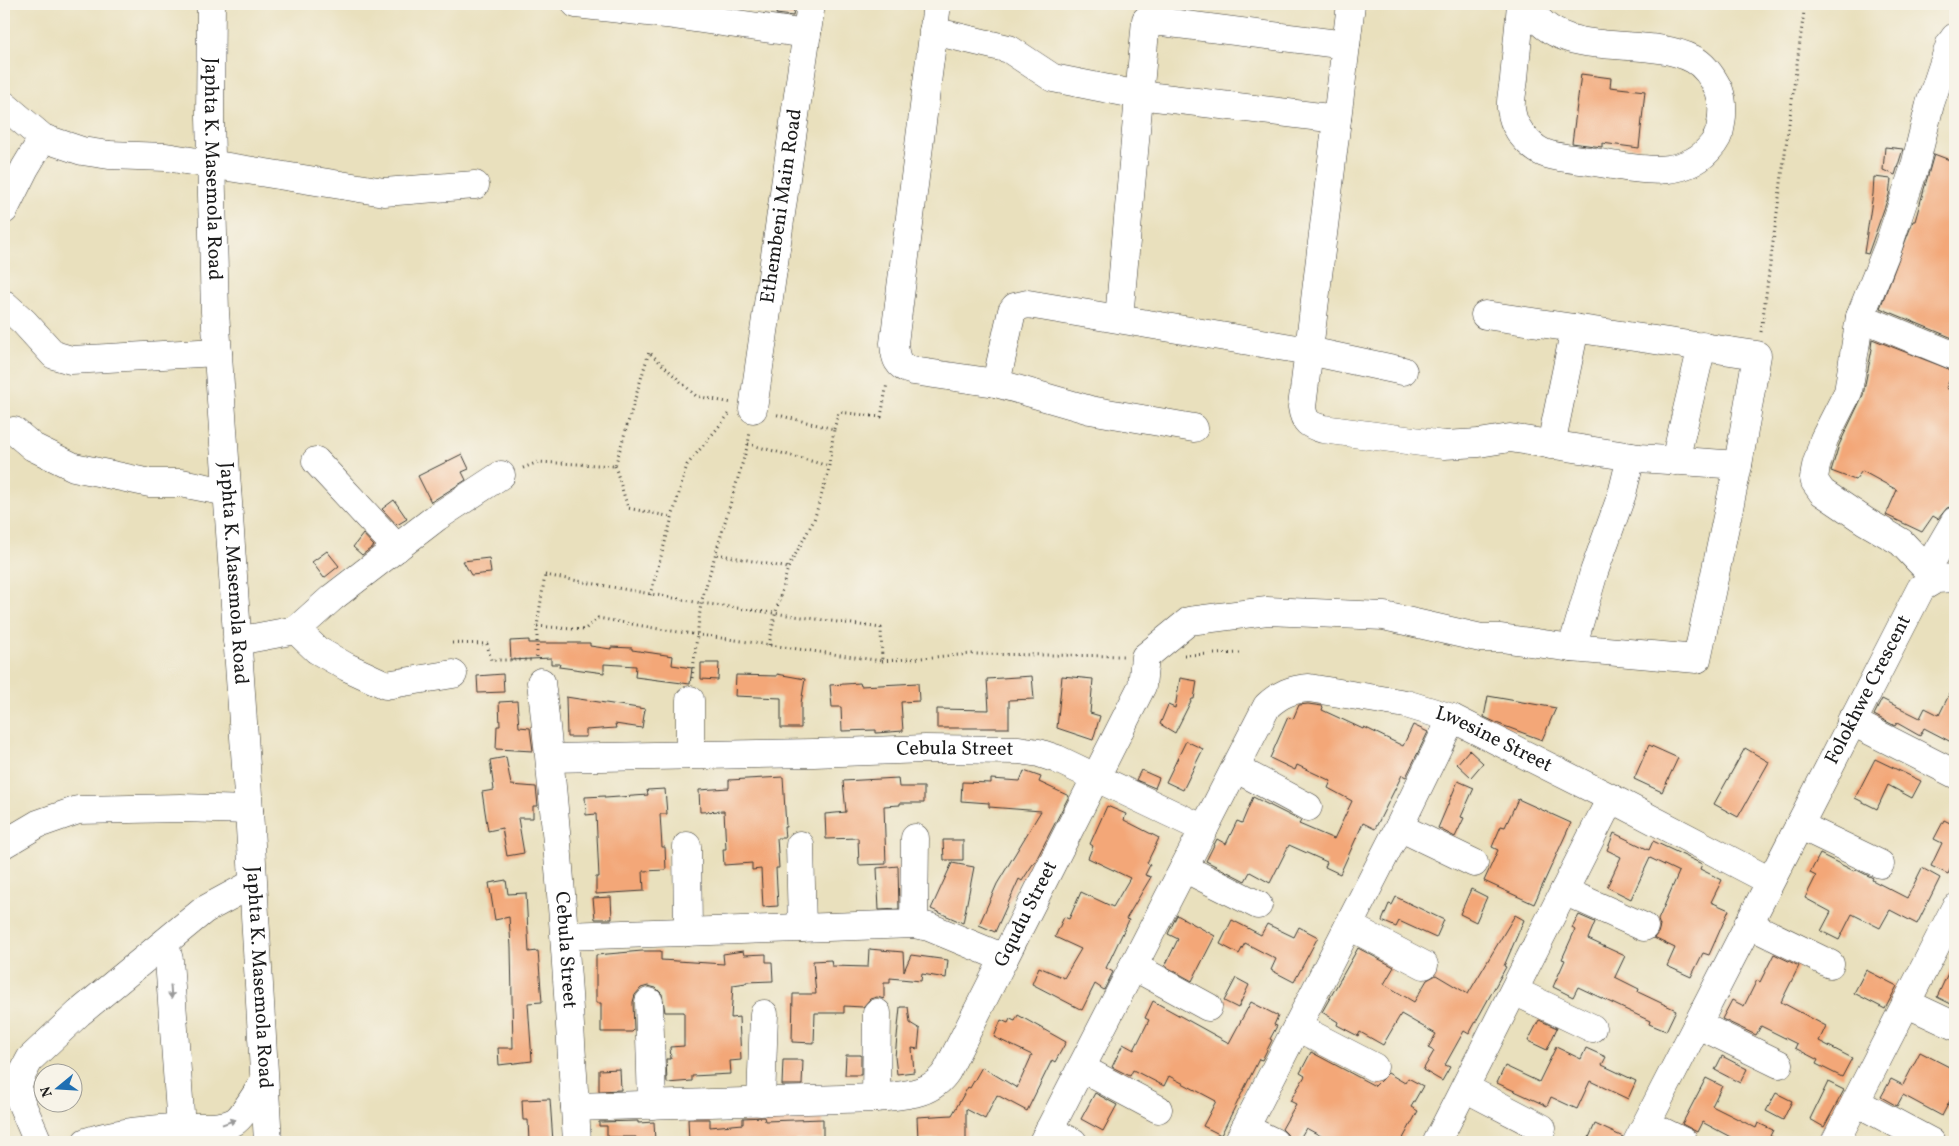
<svg xmlns="http://www.w3.org/2000/svg" width="1959" height="1146" font-family="Vollkorn,serif">
	<style>
		.building { fill: #f3a778 }
		.lines { fill: none; stroke-linecap: round; stroke-linejoin: round }
		.minor-casing { stroke: #3b3934; stroke-width: 29 }
		.major-casing { stroke: #3b3934; stroke-width: 29 }
		.path { stroke: #3b3934; stroke-width: 3; stroke-dasharray: 1 4; stroke-linecap: butt }
		.minor { stroke: #fff; stroke-width: 28 }
		.major { stroke: #fff; stroke-width: 28 }
		.oneway { fill: #999 }
		.labels { text-anchor: middle; dominant-baseline: central; stroke-width: 4; stroke-linejoin: round; paint-order: stroke }
		.street-label { font-size: 20px; fill: #1c1c1c; stroke: #f7f3e8 }
	</style>
	<rect width="100%" height="100%" fill="#f7f3e8"/>
	<filter id="ink" filterUnits="userSpaceOnUse"><feTurbulence type="fractalNoise" baseFrequency=".02" numOctaves="2"/><feDisplacementMap in="SourceGraphic" scale="10" xChannelSelector="R" yChannelSelector="G"/><feConvolveMatrix kernelMatrix="1 2 1 2 8 2 1 2 1" color-interpolation-filters="sRGB"/></filter>
	<filter id="wash" filterUnits="userSpaceOnUse"><feTurbulence type="fractalNoise" baseFrequency=".0096" numOctaves="4" result="noise"/><feDisplacementMap in="SourceGraphic" scale="20" xChannelSelector="R" yChannelSelector="G"/><feGaussianBlur stdDeviation="1.12" result="paint"/><feColorMatrix in="noise" values="0 0 0 0 0 0 0 0 0 0 0 0 0 0 0 0 0 1.4 0 .05"/><feComposite in="paint" operator="in"/></filter>
	<g filter="url(#wash)">
		<rect width="100%" height="100%" fill="#e9e0bd"/>
		<g id="blocks">
			<!-- building -->
			<path class="building" d="M778 4H795L793 16 776 14Z
				M1581 74 1611 78 1610 87 1645 91 1639 148 1602 143V147L1572 143Z
				M1885 147 1903 149 1895 175 1883 170Z
				M1934 154 1955 162V339L1880 308 1913 221H1915Z
				M1874 177 1891 179 1889 195 1868 254 1864 253 1873 194Z
				M1872 339 1954 371 1946 388 1955 392V505L1947 508 1938 519 1933 516 1922 532 1886 515 1897 490 1862 471 1855 480 1831 471 1839 445 1863 395 1872 349 1871 348Z
				M462 454 469 469 462 472 466 480 431 502 418 476Z
				M394 500 407 519 397 525 382 509Z
				M363 534 374 546 362 555 353 547Z
				M327 551 339 566 324 578 312 562Z
				M489 558 491 573 471 575 463 561Z
				M529 640V643H590V646L611 649V647L632 648V650L673 656 672 665 692 668 690 684 635 677 636 666 604 664V673L559 667 560 664H551V658L511 660 510 641Z
				M701 663H719L718 680 701 679Z
				M503 674 504 692 478 693 477 676Z
				M777 674 805 679 801 703V728H781V698L735 696 736 675 777 676Z
				M1032 676 1034 699 1009 700V728H937V709L989 710 987 679Z
				M1062 676 1093 679 1090 713 1100 716 1093 740 1057 728Z
				M1180 678 1197 681 1194 699H1192L1175 733 1160 724 1168 705 1175 708Z
				M860 683 861 686 918 683 919 701 901 702 903 731 876 733V730L842 731 841 707H832L830 685Z
				M1955 683V744L1924 728 1920 736 1897 723 1895 726 1874 715 1882 699 1920 718 1925 708 1939 715Z
				M1488 696 1556 708 1542 740 1499 724 1484 717Z
				M566 697 645 709 642 728 615 724 616 728 586 730V737H567Z
				M517 701 519 727 530 728 533 751 496 749 497 726H500L499 702Z
				M1308 704 1322 706 1323 707 1322 710 1363 729 1364 727 1403 746 1413 725 1428 732 1406 777 1402 775 1375 829 1363 823 1340 874 1325 867 1327 862 1289 845 1270 883 1250 872 1245 881 1206 861 1217 839 1226 844 1237 821 1242 823 1253 797 1301 821 1299 824 1334 839 1352 801 1328 788 1331 781 1297 765 1295 770 1270 758 1288 717 1293 719 1299 705Z
				M1186 741 1203 749 1183 790 1166 782Z
				M1649 745 1678 758 1662 792 1634 779Z
				M1745 748 1769 762 1738 817 1714 804Z
				M1469 750 1483 763 1471 777 1457 764Z
				M506 757 511 785 536 787 538 806H533V818H518L524 853 507 856 502 828 488 831 482 792 494 790 490 760Z
				M1875 759 1921 781 1912 798 1888 785 1877 809 1855 798Z
				M1141 770 1159 778 1155 788 1136 780Z
				M1024 771 1041 777 1039 782 1069 796 1034 864H1033L1022 881 1019 879 995 932 979 925 997 884 1041 811 989 807V803L961 801 962 782 991 783V779L1020 781Z
				M783 777 786 827H784L785 838H777L779 868H776L778 906 763 907 761 869 752 870V863L724 865 723 849H726L724 811 700 812 699 790 729 788V780Z
				M898 778 899 787H924V803H900V805L884 806 886 864 859 865 858 838 826 839 825 814 846 812 843 781Z
				M1458 781 1474 788 1461 817 1464 818 1455 837 1438 828Z
				M665 789 667 814H660L662 847H665L666 870 643 871 644 891 596 894V877H599L596 814 586 815 585 797 605 796V798L648 795 647 790Z
				M1518 799 1571 823 1534 904 1484 881 1498 850 1492 847 1501 826 1505 827Z
				M1107 806 1126 814 1124 820 1159 838 1147 863 1150 865 1145 875 1151 877 1126 919 1129 920 1106 968 1113 972 1104 990 1095 984 1082 1010 1032 984 1039 967 1064 978 1081 949 1055 937 1064 917 1069 919 1081 892 1113 907 1130 878 1088 858 1093 846 1090 844Z
				M1955 818V859L1948 874 1931 866 1942 843 1934 839 1944 820 1952 824Z
				M1614 833 1649 850 1653 841 1702 864 1700 869 1722 880 1711 902 1729 910 1709 955 1703 953 1691 977 1667 966 1675 948 1654 938 1658 933 1660 926 1658 920 1679 872 1650 858 1631 899 1607 887 1621 857 1607 850Z
				M943 840H963V860H944Z
				M1820 854 1854 871 1855 869 1873 878 1872 880 1907 898 1922 868 1940 878 1917 924 1890 910 1880 928 1852 914 1839 940 1821 931 1831 912 1805 898 1816 876 1810 873Z
				M952 863 974 867 963 923 931 909Z
				M898 866 899 909 879 910 877 868Z
				M506 880 508 894 526 893 529 952 538 951 542 1002 528 1003 532 1061 499 1065 498 1048H513L511 947 509 917 495 920 489 883Z
				M1471 889 1487 897 1476 922 1460 914Z
				M611 897 612 919H595L593 898Z
				M1396 897 1444 920 1436 938 1399 921 1396 927 1382 921 1389 904 1392 905Z
				M1177 915 1215 936 1192 981 1165 966 1178 939 1168 934Z
				M1515 915 1524 920 1504 966 1506 967 1469 1034 1464 1031 1445 1065 1450 1067 1442 1081 1423 1070 1434 1051 1428 1048 1436 1034 1401 1014 1383 1045 1360 1032 1358 1036 1337 1025 1338 1022 1322 1012 1358 948 1394 967 1384 984 1414 1002 1427 980 1436 975 1468 994Z
				M1579 915 1595 922 1588 939 1625 956 1615 977 1639 989 1638 992 1676 1010 1666 1031 1649 1024 1650 1021 1578 987 1573 997 1553 987 1565 960 1562 959 1575 930 1572 928Z
				M1232 920 1261 935 1267 924 1294 937 1299 927 1318 937 1294 982 1271 970 1276 959 1245 943 1239 954 1220 944Z
				M869 949 903 952 904 971 911 955 948 960 946 978 922 974 921 981 890 978V983H884V999L877 997 870 999 863 1007 844 1006V1013H815L814 1043 792 1042 793 994H816L813 961 831 960 832 966 868 967Z
				M642 951H661V960L724 964 723 954 743 951 744 955 766 954V962H772L773 981 746 982V983L733 985 731 1018 739 1017 741 1060 730 1061 731 1074 692 1076V1081L667 1083 666 1059H671L670 1047 684 1046V1012H665L662 994 656 988 648 986 641 988 635 995 633 1002 634 1030 632 1032H601V1003H596V955Z
				M1774 954 1799 966 1781 1002 1826 1026 1819 1041 1852 1058 1842 1077 1816 1064 1818 1060 1795 1048 1797 1044 1761 1026 1756 1035 1722 1019 1732 1000 1744 1006 1757 980 1760 982Z
				M1955 958V1006L1937 997Z
				M1866 970 1897 986 1885 1009 1854 993Z
				M1236 978 1249 985 1238 1008 1224 1001Z
				M1153 1001 1229 1043 1251 1002 1278 1016 1274 1025 1277 1026 1270 1039 1272 1040 1262 1060 1259 1059 1221 1135 1203 1126 1216 1101 1169 1076 1164 1086 1133 1070 1130 1076 1112 1067 1123 1044 1134 1050 1149 1020 1145 1018Z
				M900 1007H908L910 1023 920 1029 918 1049 912 1048 914 1072 897 1074 895 1057Z
				M1018 1015 1066 1042 1055 1062 1052 1060 1027 1111 997 1095 985 1119 966 1109V1142H946V1138L918 1139 917 1117 952 1115 968 1087 970 1088 982 1067 1017 1088 1032 1055 994 1037 1001 1020 1008 1023 1010 1019 1015 1021Z
				M1539 1020 1557 1028 1547 1050 1528 1041Z
				M1556 1047 1581 1059 1586 1048 1606 1057 1602 1065 1636 1081 1628 1099 1590 1081 1577 1109 1551 1097 1547 1106 1497 1083 1505 1066 1539 1082Z
				M1311 1052 1375 1086 1388 1073 1405 1083 1408 1078 1423 1086 1411 1107 1418 1111 1401 1142H1332L1306 1128 1298 1142 1289 1139 1287 1134 1282 1129 1296 1104 1290 1101 1305 1076 1300 1073Z
				M1920 1052 1955 1070V1091L1942 1116 1903 1095 1897 1106 1881 1097 1891 1079 1903 1085Z
				M846 1055H861V1075H845Z
				M1722 1056 1747 1069 1740 1083 1715 1070Z
				M783 1060H803L802 1085H782Z
				M620 1069 621 1090 599 1091V1070Z
				M1706 1078 1722 1086 1712 1106 1756 1128 1758 1123 1773 1130 1770 1136 1783 1142H1740L1702 1122 1697 1132 1682 1124Z
				M1828 1082 1844 1090 1824 1127 1810 1119Z
				M1095 1093 1117 1105 1103 1131 1081 1119Z
				M1776 1093 1792 1101 1783 1120 1766 1111Z
				M550 1099 553 1142H529L528 1120H523L522 1100Z
				M764 1117 765 1121 823 1119V1139L795 1140V1142H689L688 1119H710V1127L743 1124V1118Z
				M638 1121V1123L654 1122 655 1142H636V1137H607V1126H599V1122Z
				M1595 1124 1623 1137 1621 1142H1587Z"/>
		</g>
	</g>
	<g filter="url(#ink)">
		<use href="#blocks" fill-opacity="0" stroke="#3b3934" stroke-width="1"/>
		<g class="lines">
			<!-- minor casing -->
			<g class="minor-casing">
				<g id="minor">
					<path d="M576 4 666 14 807 34"/>
					<path d="M937 4 894 343C895 358 897 367 913 371L996 383 1090 410 1194 428"/>
					<path d="M1351 4 1302 407C1304 422 1309 425 1323 429L1444 445 1479 443 1510 438 1639 458 1738 465"/>
					<path d="M1521 4C1519 29 1516 54 1514 79 1513 89 1510 100 1511 109 1512 115 1514 123 1517 127 1522 137 1534 149 1544 153 1556 158 1576 159 1589 161 1626 167 1679 182 1708 150 1715 143 1720 134 1721 124 1723 112 1723 101 1719 90 1713 78 1705 65 1693 59 1642 33 1558 64 1527 4"/>
					<path d="M933 31 1009 49 1053 78 1139 95 1337 119"/>
					<path d="M4 105 43 138 82 151 109 155 166 157 384 192 475 185"/>
					<path d="M4 210 25 168 43 138"/>
					<path d="M4 304 24 322 54 355 71 360 218 352"/>
					<path d="M1860 317 1955 356"/>
					<path d="M1119 318 1146 20 1346 45"/>
					<path d="M996 383 1012 311 1015 307 1028 304 1309 351 1403 371"/>
					<path id="s1" d="M753 409 811 4"/>
					<path d="M14 431 33 447 74 467 150 483H181L227 492"/>
					<path d="M1551 445 1575 328"/>
					<path d="M316 461 397 548"/>
					<path d="M1675 461 1702 346"/>
					<path d="M1927 569 1955 521"/>
					<path d="M1936 579 1901 542 1865 521 1822 492 1815 482 1814 478 1816 466 1824 439 1848 392 1860 317 1888 247 1915 166 1930 104 1950 44 1955 37"/>
					<path d="M296 630 317 650 347 667 386 685 453 674"/>
					<path d="M237 641 296 630 333 597 437 517 501 475"/>
					<path d="M1572 648 1594 572 1622 494 1631 457"/>
					<path id="s2" d="M541 682C559 835 568 988 577 1142"/>
					<path d="M690 700V755"/>
					<path d="M1851 721 1955 774"/>
					<path id="s3" d="M550 758 814 753 925 749 1019 750 1039 753 1057 759 1204 829"/>
					<path d="M1235 768 1308 807"/>
					<path d="M1799 825 1880 864"/>
					<path d="M1399 827 1474 863"/>
					<path d="M4 844 38 824 78 810 181 808 249 810"/>
					<path d="M800 845 802 928"/>
					<path d="M687 846 688 932"/>
					<path d="M1184 868 1258 905"/>
					<path d="M1564 891 1644 927"/>
					<path d="M914 924 915 838"/>
					<path d="M1748 924 1830 964"/>
					<path d="M1349 926 1424 965"/>
					<path d="M565 936 914 924 929 927 1004 958"/>
					<path d="M165 944 169 960 181 1127"/>
					<path d="M1133 966 1208 1007"/>
					<path d="M1514 991 1592 1028"/>
					<path d="M649 1002 652 1105"/>
					<path d="M1906 1003 1955 1026"/>
					<path d="M1697 1024 1779 1064"/>
					<path d="M1297 1027 1374 1067"/>
					<path d="M1081 1068 1158 1109"/>
					<path d="M1465 1088 1542 1128"/>
					<path d="M876 1098 877 1013"/>
					<path d="M761 1102 764 1014"/>
					<path d="M1856 1102 1931 1142"/>
					<path id="s4" d="M575 1107 876 1098C903 1095 931 1096 947 1071L1142 686 1145 657 1189 621 1267 611 1384 616 1481 638H1501L1572 648 1697 659 1738 465 1757 355 1485 315"/>
					<path d="M1647 1124 1684 1142"/>
					<path d="M1245 1128 1274 1142"/>
					<path d="M1049 1130 1073 1142"/>
					<path d="M38 1142 20 1100 18 1085 22 1074 30 1059 79 1013 204 910 252 884"/>
					<path d="M86 1142C115 1132 150 1130 181 1127 197 1126 219 1130 234 1122 242 1118 258 1091 264 1082"/>
					<path id="s5" d="M1043 1142 1267 706C1280 694 1292 689 1309 688L1406 704 1452 718 1611 798 1770 881"/>
					<path d="M1238 1142 1399 827 1452 718"/>
					<path d="M1437 1142 1611 798"/>
					<path id="s6" d="M1637 1142 1921 588 1936 579 1955 578"/>
					<path d="M1835 1142 1955 908"/>
				</g>
			</g>
			<!-- major casing -->
			<g class="major-casing">
				<g id="major">
					<path id="s7" d="M211 4 210 117 215 312 249 810 268 1142"/>
				</g>
			</g>
			<!-- path -->
			<path class="path" d="M1761 332 1805 4
				M834 429 839 412 881 417 887 383
				M748 444 829 466
				M615 466 628 508 672 517
				M523 468 538 462 615 466 649 352 696 396 732 403
				M717 554 788 568
				M545 575 701 603 881 628 882 661 665 630 598 618 584 630 537 626Z
				M650 595 687 465 730 413
				M537 626V660
				M452 643 487 644 491 660H532
				M769 645 775 615 788 568 814 520 828 473 834 429 774 414
				M1184 655 1241 653
				M882 661 972 654 1123 656
				M692 678 701 603 748 444 750 432"/>
			<!-- minor -->
			<use href="#minor" class="minor"/>
			<!-- major -->
			<use href="#major" class="major"/>
		</g>
		<!-- one-way arrows -->
		<defs><path id="oneway-solid" d="M-6-.8H1V-3.2L6.5 0L1 3.2V.8H-6Z" transform="scale(1.25)"/></defs>
		<g class="oneway">
			<use href="#oneway-solid" transform="translate(171 992) rotate(86)"/>
			<use href="#oneway-solid" transform="translate(229 1122) rotate(-20)"/>
		</g>
	</g>
	<g class="labels">
		<!-- street labels -->
		<g class="street-label">
			<text stroke="none"><textPath href="#s7" startOffset="165">Japhta K. Masemola Road</textPath></text>
			<text stroke="none"><textPath href="#s1" startOffset="205">Ethembeni Main Road</textPath></text>
			<text stroke="none"><textPath href="#s7" startOffset="570">Japhta K. Masemola Road</textPath></text>
			<text stroke="none"><textPath href="#s6" startOffset="508">Folokhwe Crescent</textPath></text>
			<text stroke="none"><textPath href="#s5" startOffset="730">Lwesine Street</textPath></text>
			<text stroke="none"><textPath href="#s3" startOffset="405">Cebula Street</textPath></text>
			<text stroke="none"><textPath href="#s4" startOffset="556">Gqudu Street</textPath></text>
			<text stroke="none"><textPath href="#s2" startOffset="269">Cebula Street</textPath></text>
			<text stroke="none"><textPath href="#s7" startOffset="975">Japhta K. Masemola Road</textPath></text>
		</g>
	</g>
	<!-- margin -->
	<rect width="1959" height="1146" fill="none" stroke="#f7f3e8" stroke-width="20"/>
	<!-- north arrow -->
	<g transform="translate(58 1088) rotate(252)"><circle r="24" fill="#f7f3e8" stroke="#9f9d96"/>
	<path d="M0-4L9 19L0 12L-9 19Z" fill="#1f6fb2"/>
	<text y="-8" font-size="14" font-weight="bold" text-anchor="middle" fill="#1c1c1c">N</text>
	</g>
</svg>
